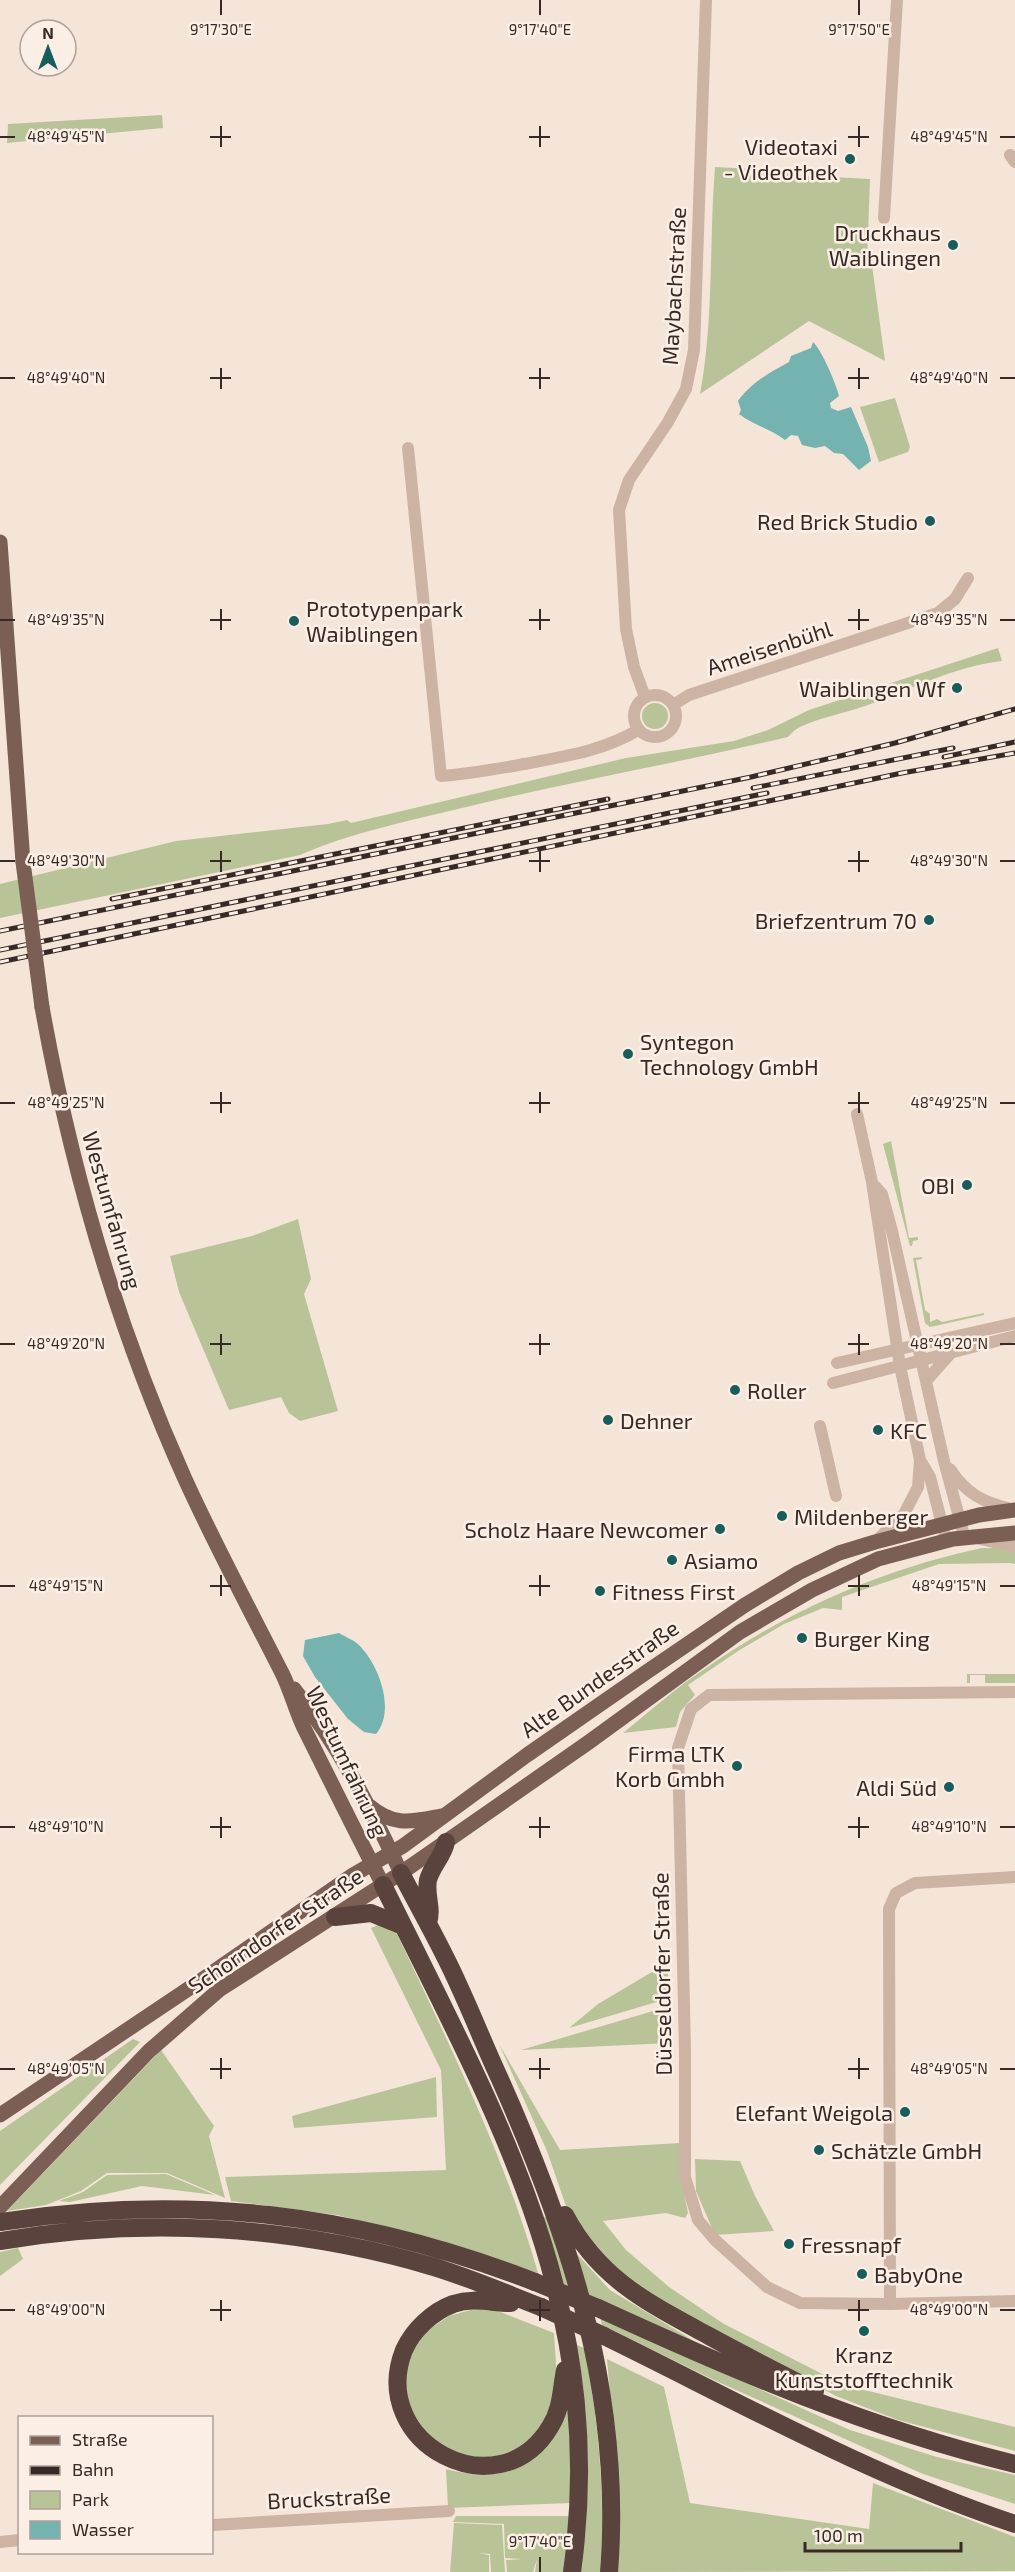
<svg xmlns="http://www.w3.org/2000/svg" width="1015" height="2572" font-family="'Exo 2',sans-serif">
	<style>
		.green { fill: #b8c497 }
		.water { fill: #75b3b1 }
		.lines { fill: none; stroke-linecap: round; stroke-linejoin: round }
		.minor { stroke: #cdb3a3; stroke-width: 12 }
		.major { stroke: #7b5f55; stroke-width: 15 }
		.highway { stroke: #59433c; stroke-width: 18 }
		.rail-casing { stroke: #372a26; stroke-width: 5 }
		.rail { stroke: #fbefe5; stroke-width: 3; stroke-dasharray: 9; stroke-linecap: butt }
		.major-bridge { stroke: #7b5f55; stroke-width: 15 }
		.highway-bridge { stroke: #59433c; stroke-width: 18 }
		.ticks { fill: none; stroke: #372a26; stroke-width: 2 }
		.poi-dot { fill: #185c5c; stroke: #fbefe5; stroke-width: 2 }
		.labels { text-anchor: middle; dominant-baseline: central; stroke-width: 5; stroke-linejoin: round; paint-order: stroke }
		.poi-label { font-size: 22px; fill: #372a26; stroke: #fbefe5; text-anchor: start }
		.street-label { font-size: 22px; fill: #372a26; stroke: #fbefe5 }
		.ticks-label { font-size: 15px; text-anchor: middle; fill: #372a26; stroke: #fbefe5; stroke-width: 5; stroke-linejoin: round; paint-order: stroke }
	</style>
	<rect width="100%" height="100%" fill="#f4e5d8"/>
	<!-- green -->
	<path class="green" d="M162 115 163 128 7 143 8 124Z
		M715 167 793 171 794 175 870 179 867 262 872 265 885 361 809 321 700 394C714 319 709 242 715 167Z
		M895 398 910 447 908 452 879 462 860 407Z
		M998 648 1002 661C955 666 909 690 865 706 843 714 820 717 798 728 794 730 792 733 788 737 679 763 567 782 458 809 404 822 350 833 300 855L0 918V884L176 841 328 824 347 820 351 823 626 758 734 741 768 730 809 710Z
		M642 716a13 13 0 1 1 26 0a13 13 0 1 1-26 0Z
		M891 1141 909 1238 918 1237V1240L913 1241 912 1246H910L883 1144Z
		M298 1219 311 1279 304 1294 338 1411 300 1421 289 1413 281 1397 229 1410 179 1292 170 1256 252 1236Z
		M922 1257V1259L916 1260 925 1310 930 1314V1322L937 1319 942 1322 984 1313V1315L930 1327 925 1323 913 1258Z
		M982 1548H1008L1015 1551V1564L1011 1563 939 1564 842 1597V1610L823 1608 784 1624 738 1651 688 1685 695 1695 680 1712 676 1727 623 1733C650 1711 677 1687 706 1668 789 1610 883 1569 982 1548Z
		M967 1674H1015V1683H985V1675H970V1683H967Z
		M385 1922 396 1932C449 2044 504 2154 538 2273L439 2240 337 2215 231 2201 225 2177 446 2170 441 2070 371 1928Z
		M667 1963 670 1998 569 2028 598 2004Z
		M670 2006 671 2043 521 2050Z
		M133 2039 140 2042 0 2185V2131Z
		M499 2044 560 2150 680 2143 682 2183 688 2213 685 2218 666 2213 603 2221 626 2250 669 2287 724 2324 844 2385 1015 2427V2451L898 2420 836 2396 719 2334 621 2276 585 2238 566 2206 547 2151Z
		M161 2050 214 2126 209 2136 225 2198 167 2173H107L81 2191 46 2205 7 2211Z
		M436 2077 437 2117 294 2128 292 2116Z
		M695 2159 740 2161 755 2196 774 2231 715 2235 696 2191Z
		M166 2174 215 2195 142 2186 70 2202 59 2201 83 2192 107 2175Z
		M548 2216 572 2288 560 2283 541 2218Z
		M18 2248 23 2259 0 2276V2252Z
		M577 2254 610 2290 709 2350 587 2294Z
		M474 2309 498 2311 554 2333 557 2379 555 2403 530 2443 487 2461 436 2447 407 2404 404 2378 411 2353 427 2331 449 2316Z
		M600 2317 850 2430 937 2457 1015 2475V2504L923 2474 716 2381 602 2325Z
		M575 2344 586 2349C598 2427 606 2493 600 2572H578L586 2504V2431Z
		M607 2359 664 2387 690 2503 869 2529 873 2483 1015 2537V2571L615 2572 617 2475Z
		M567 2402 570 2432V2503L448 2508 446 2469C482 2479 526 2474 550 2440 558 2430 562 2414 567 2402Z
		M456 2516H570L564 2572H535L537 2559 533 2572H507L506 2560 522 2559 505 2558 504 2524 453 2522Z
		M454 2523 502 2525 505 2572H491L490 2554 478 2553 489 2555V2572H450Z"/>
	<!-- water -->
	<path class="water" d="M813 342C822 350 836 384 839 396L830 403 831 408 838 411 851 407 868 447 871 461 859 470 843 454 834 453 825 446 815 448 802 445 798 436 791 435 785 440C769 428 755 426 739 414L741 410 738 401C752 382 769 373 789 362L791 356 811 348Z
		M339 1633C345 1637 354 1640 359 1645 379 1665 396 1710 376 1734L364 1732 348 1719 315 1677 303 1656 305 1640Z"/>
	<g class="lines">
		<!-- minor -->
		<path class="minor" d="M1010 155 1015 162
			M884 218 897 0
			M408 448 441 776C469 774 496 769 524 764 565 756 603 751 638 730
			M634 716a21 21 0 1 1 42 0a21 21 0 1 1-42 0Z
			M645 697 634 667 626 629 619 510 629 480 668 422 686 389 694 350 706 0
			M673 705 689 695 938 613 955 599 968 578
			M857 1114 872 1182 900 1366 920 1460 918 1487 904 1514 876 1541
			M872 1183 882 1194 892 1231 944 1461 965 1539
			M837 1363 1015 1323
			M926 1381 950 1354
			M833 1383 1015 1336
			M820 1426 836 1496
			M920 1460 930 1477 944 1532
			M950 1469C966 1494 983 1502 1011 1509
			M980 1539 1015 1547
			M1015 1692 709 1695 691 1709 678 1748 685 2051V2177L698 2220 714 2239 767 2287 800 2303 890 2304 1015 2301
			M890 2304 889 1909 896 1893 915 1883 1015 1877
			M212 2525 449 2511
			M0 2542 20 2540"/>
		<!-- major -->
		<path class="major" d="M0 542 23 862
			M42 1007C71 1169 117 1328 185 1479 215 1545 250 1610 283 1675 291 1692 296 1711 304 1728 330 1780 356 1833 383 1885
			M294 1689C338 1744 371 1809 401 1873
			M368 1805C394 1827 410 1822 441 1816
			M0 2115 206 1977 353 1875 403 1846 527 1755 648 1671 745 1605 798 1573 839 1553 875 1542 979 1515 1015 1510
			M0 2207 149 2051 219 1990 401 1873 589 1742 740 1632 812 1590 878 1559 953 1539 1015 1533"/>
		<!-- highway -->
		<path class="highway" d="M401 1873C420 1910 442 1947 459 1986 473 2016 485 2047 499 2077 570 2236 623 2395 609 2572
			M383 1885C495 2113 609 2306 572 2572
			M335 1917 371 1913 403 1926
			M428 1923C433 1908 425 1895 428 1880 432 1865 443 1857 446 1842
			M565 2215C599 2279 648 2303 709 2336 744 2355 779 2373 815 2391
			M0 2222C188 2193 357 2213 535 2282
			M0 2241C145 2217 293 2225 434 2267 470 2278 505 2293 541 2307
			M511 2303C490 2303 475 2297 453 2304 432 2312 413 2330 404 2350 367 2444 499 2512 550 2427 562 2408 561 2390 565 2370
			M598 2308C735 2371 868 2428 1015 2464
			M604 2336C739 2402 871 2476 1015 2524"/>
		<!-- rail casing -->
		<g class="rail-casing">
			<path id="rail" d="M944 757 1015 742
				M753 788 953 748
				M112 899 608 799
				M0 931 751 777 895 743 1015 709
				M0 950 767 793
				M0 962 902 773 1015 753"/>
		</g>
		<!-- rail -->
		<use href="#rail" class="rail"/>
		<!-- major-bridge -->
		<path class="major-bridge" d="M23 862 42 1007"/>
		<!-- highway-bridge -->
		<path class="highway-bridge" d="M535 2282 598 2308
			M541 2307 604 2336"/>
	</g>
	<!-- ticks -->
	<path class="ticks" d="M221 0V15M540 0V15M859 0V15M221 126V147M540 126V147M859 126V147M0 137H15M210 137H231M529 137H550M848 137H869M1000 137H1015M221 368V389M540 368V389M859 368V389M0 378H15M210 378H231M529 378H550M848 378H869M1000 378H1015M221 609V630M540 609V630M859 609V630M0 620H15M210 620H231M529 620H550M848 620H869M1000 620H1015M221 851V872M540 851V872M859 851V872M0 861H15M210 861H231M529 861H550M848 861H869M1000 861H1015M221 1092V1113M540 1092V1113M859 1092V1113M0 1103H15M210 1103H231M529 1103H550M848 1103H869M1000 1103H1015M221 1334V1355M540 1334V1355M859 1334V1355M0 1344H15M210 1344H231M529 1344H550M848 1344H869M1000 1344H1015M221 1575V1596M540 1575V1596M859 1575V1596M0 1586H15M210 1586H231M529 1586H550M848 1586H869M1000 1586H1015M221 1817V1838M540 1817V1838M859 1817V1838M0 1827H15M210 1827H231M529 1827H550M848 1827H869M1000 1827H1015M221 2058V2079M540 2058V2079M859 2058V2079M0 2069H15M210 2069H231M529 2069H550M848 2069H869M1000 2069H1015M221 2300V2321M540 2300V2321M859 2300V2321M0 2310H15M210 2310H231M529 2310H550M848 2310H869M1000 2310H1015M540 2557V2572"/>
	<!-- markers -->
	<g class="poi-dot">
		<circle cx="850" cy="159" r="6"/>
		<circle cx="953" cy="245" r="6"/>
		<circle cx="930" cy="521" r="6"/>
		<circle cx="294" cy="621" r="6"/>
		<circle cx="957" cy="688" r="6"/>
		<circle cx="929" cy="920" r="6"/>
		<circle cx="628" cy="1054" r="6"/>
		<circle cx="967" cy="1185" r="6"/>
		<circle cx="735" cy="1390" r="6"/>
		<circle cx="608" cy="1420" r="6"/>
		<circle cx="878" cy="1430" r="6"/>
		<circle cx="782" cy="1516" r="6"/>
		<circle cx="720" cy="1529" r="6"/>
		<circle cx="672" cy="1560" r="6"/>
		<circle cx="600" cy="1591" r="6"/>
		<circle cx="802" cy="1638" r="6"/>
		<circle cx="737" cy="1766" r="6"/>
		<circle cx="949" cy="1787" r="6"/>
		<circle cx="905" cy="2112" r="6"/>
		<circle cx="819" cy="2150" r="6"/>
		<circle cx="789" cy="2244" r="6"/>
		<circle cx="862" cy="2274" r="6"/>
		<circle cx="864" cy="2331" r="6"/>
	</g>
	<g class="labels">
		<!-- poi labels -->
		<g class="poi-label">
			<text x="838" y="146" text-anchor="end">Videotaxi<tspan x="838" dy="25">- Videothek</tspan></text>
			<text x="941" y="232" text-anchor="end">Druckhaus<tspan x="941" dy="25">Waiblingen</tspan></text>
			<text x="918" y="521" text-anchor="end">Red Brick Studio</text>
			<text x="306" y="608">Prototypenpark<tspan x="306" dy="25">Waiblingen</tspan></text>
			<text x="945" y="688" text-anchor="end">Waiblingen Wf</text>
			<text x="917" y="920" text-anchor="end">Briefzentrum 70</text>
			<text x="640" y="1041">Syntegon<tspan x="640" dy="25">Technology GmbH</tspan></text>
			<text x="955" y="1185" text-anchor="end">OBI</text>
			<text x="747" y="1390">Roller</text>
			<text x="620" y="1420">Dehner</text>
			<text x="890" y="1430">KFC</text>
			<text x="794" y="1516">Mildenberger</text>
			<text x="708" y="1529" text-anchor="end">Scholz Haare Newcomer</text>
			<text x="684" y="1560">Asiamo</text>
			<text x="612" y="1591">Fitness First</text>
			<text x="814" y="1638">Burger King</text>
			<text x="725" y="1753" text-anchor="end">Firma LTK<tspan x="725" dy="25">Korb Gmbh</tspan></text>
			<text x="937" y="1787" text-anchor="end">Aldi Süd</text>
			<text x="893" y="2112" text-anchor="end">Elefant Weigola</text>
			<text x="831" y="2150">Schätzle GmbH</text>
			<text x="801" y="2244">Fressnapf</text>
			<text x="874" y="2274">BabyOne</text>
			<text x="864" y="2354" text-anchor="middle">Kranz<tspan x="864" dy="25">Kunststofftechnik</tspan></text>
		</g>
		<!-- street labels -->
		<g class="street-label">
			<text transform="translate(673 286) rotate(-87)">Maybachstraße</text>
			<text transform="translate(769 647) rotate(-18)">Ameisenbühl</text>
			<text transform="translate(113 1210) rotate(74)">Westumfahrung</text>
			<text transform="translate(599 1678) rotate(-35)">Alte Bundesstraße</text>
			<text transform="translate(348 1761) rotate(65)">Westumfahrung</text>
			<text transform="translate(275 1930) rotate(-34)">Schorndorfer Straße</text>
			<text transform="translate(661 1974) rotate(-91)">Düsseldorfer Straße</text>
			<text transform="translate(329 2497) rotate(-3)">Bruckstraße</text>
		</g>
	</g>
	<g class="ticks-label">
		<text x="221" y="35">9°17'30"E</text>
		<text x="540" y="35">9°17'40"E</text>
		<text x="859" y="35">9°17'50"E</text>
		<text x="66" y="142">48°49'45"N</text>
		<text x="949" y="142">48°49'45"N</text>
		<text x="66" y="383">48°49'40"N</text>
		<text x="949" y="383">48°49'40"N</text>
		<text x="66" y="625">48°49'35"N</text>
		<text x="949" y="625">48°49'35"N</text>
		<text x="66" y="866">48°49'30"N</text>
		<text x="949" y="866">48°49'30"N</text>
		<text x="66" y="1108">48°49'25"N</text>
		<text x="949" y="1108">48°49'25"N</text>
		<text x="66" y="1349">48°49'20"N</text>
		<text x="949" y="1349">48°49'20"N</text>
		<text x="66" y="1591">48°49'15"N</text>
		<text x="949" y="1591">48°49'15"N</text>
		<text x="66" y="1832">48°49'10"N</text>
		<text x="949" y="1832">48°49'10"N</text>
		<text x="66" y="2074">48°49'05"N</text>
		<text x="949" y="2074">48°49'05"N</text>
		<text x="66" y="2315">48°49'00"N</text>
		<text x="949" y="2315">48°49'00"N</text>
		<text x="540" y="2547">9°17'40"E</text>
	</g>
	<!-- legend -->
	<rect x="18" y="2416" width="195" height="138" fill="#fbefe5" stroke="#ada099" stroke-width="1.5"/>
	<rect x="30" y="2436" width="30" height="9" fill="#7b5f55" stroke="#ada099" stroke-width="1.5"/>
	<text x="72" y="2446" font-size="18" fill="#372a26">Straße</text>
	<rect x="30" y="2466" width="30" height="9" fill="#372a26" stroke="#ada099" stroke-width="1.5"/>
	<text x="72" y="2476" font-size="18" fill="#372a26">Bahn</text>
	<rect x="30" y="2491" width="30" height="18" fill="#b8c497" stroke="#ada099" stroke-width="1.5"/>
	<text x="72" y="2506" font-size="18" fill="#372a26">Park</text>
	<rect x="30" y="2521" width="30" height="18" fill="#75b3b1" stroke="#ada099" stroke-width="1.5"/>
	<text x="72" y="2536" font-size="18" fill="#372a26">Wasser</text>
	<!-- north arrow -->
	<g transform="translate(48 48)"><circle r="28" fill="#fbefe5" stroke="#ada099" stroke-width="1.5"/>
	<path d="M0-4.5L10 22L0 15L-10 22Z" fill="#185c5c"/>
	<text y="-9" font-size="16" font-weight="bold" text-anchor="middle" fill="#372a26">N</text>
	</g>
	<!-- scale -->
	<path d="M805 2542v9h156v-9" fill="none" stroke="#372a26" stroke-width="3"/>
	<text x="814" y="2542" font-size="18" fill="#372a26" stroke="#fbefe5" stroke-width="4.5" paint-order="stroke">100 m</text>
</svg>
